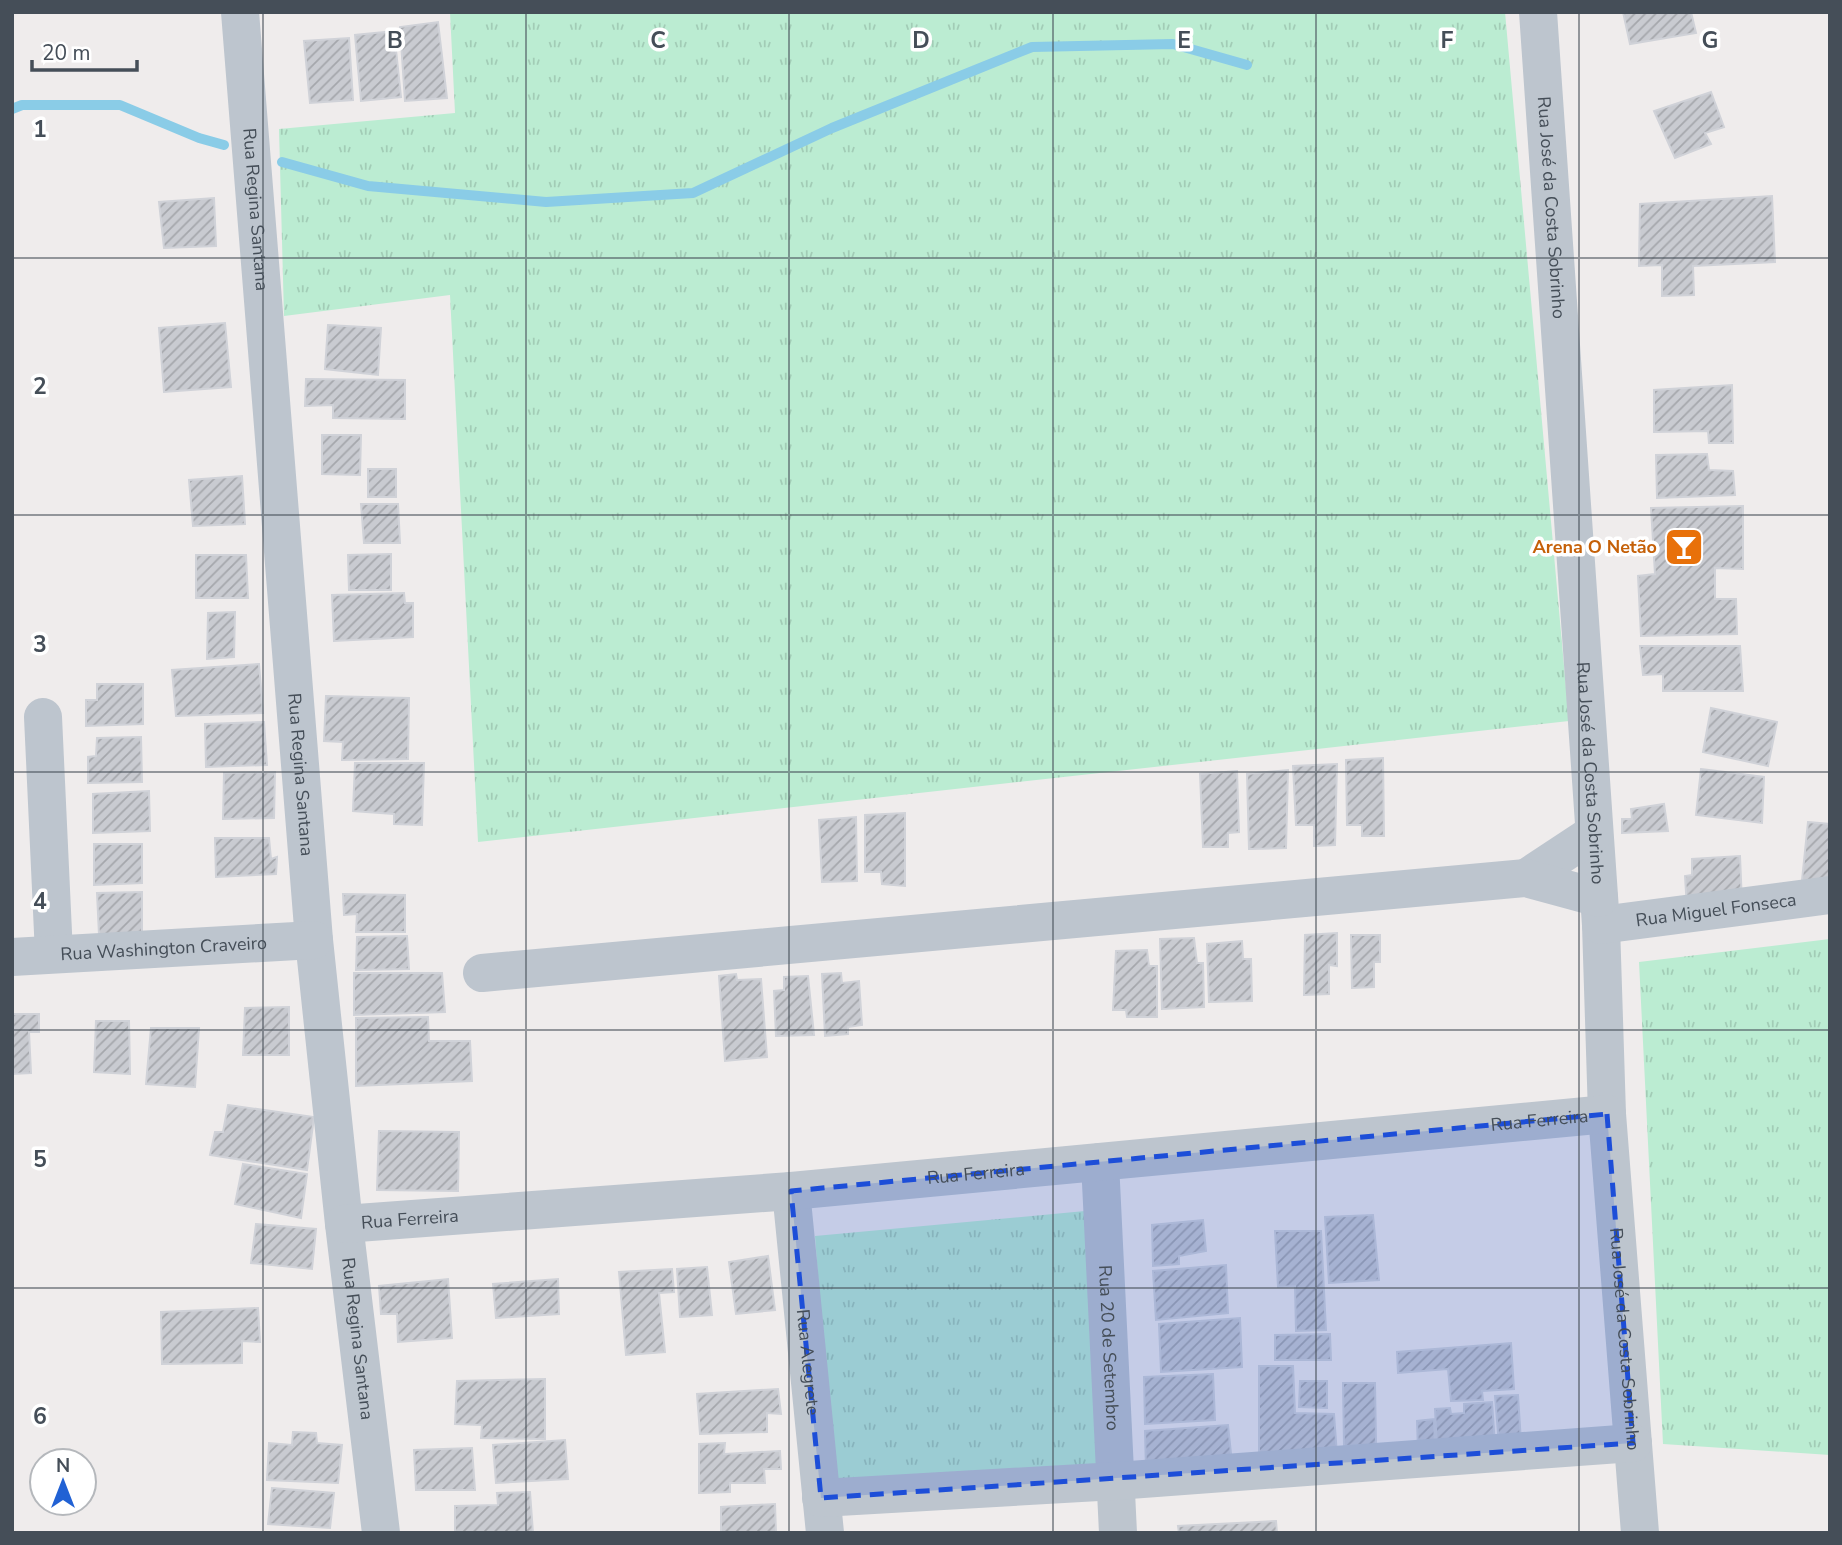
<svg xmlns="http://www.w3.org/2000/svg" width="1842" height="1545" font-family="'Nunito Sans',sans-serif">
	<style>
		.grass { fill: url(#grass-tufts) }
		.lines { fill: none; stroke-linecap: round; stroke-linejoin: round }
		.stream { stroke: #8acce7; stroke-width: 10 }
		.building { fill: url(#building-hatch); stroke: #d0d2d8; stroke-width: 2 }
		.minor { stroke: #bdc5ce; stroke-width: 38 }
		.marked { fill: #1d4ed8; fill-opacity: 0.2; stroke: #1d4ed8; stroke-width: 5; stroke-dasharray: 14 9; stroke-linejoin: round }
		.grid { fill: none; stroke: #454e58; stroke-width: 2; stroke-opacity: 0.55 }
		.labels { text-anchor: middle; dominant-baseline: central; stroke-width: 7; stroke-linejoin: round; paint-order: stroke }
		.street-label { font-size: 18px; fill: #454e58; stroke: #fff }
		.food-label { font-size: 18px; font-weight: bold; fill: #c56008; stroke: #fff; text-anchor: end }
		.grid-label { font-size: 23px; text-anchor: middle; font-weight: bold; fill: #454e58; stroke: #fff; stroke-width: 7; stroke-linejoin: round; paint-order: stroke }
	</style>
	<defs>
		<pattern id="grass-tufts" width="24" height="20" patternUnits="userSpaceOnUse" patternTransform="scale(1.75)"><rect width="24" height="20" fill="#bbecd2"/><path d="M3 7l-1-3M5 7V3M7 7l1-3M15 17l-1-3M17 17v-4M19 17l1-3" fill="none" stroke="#a2ccb6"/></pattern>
		<pattern id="building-hatch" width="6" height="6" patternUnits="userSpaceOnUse" patternTransform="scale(1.75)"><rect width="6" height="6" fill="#c9cbd1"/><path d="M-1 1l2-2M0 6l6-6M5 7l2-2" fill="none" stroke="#a5a7ac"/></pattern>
	</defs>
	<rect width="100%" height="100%" fill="#efecec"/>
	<!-- grass -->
	<path class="grass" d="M450 12H1505L1569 721 478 842 450 295 284 316 279 129 455 113Z
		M1830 939V1455L1663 1444 1639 962Z
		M1085 1211 1107 1472 834 1489 815 1236Z"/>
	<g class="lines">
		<!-- stream -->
		<path class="stream" d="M12 109 22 105H120L199 138 224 145
			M282 162 368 186 546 202 693 193 832 128 1032 47 1173 44 1247 65"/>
	</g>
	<!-- building -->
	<path class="building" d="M1623 12H1691L1696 33 1630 44Z
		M438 22 447 98 405 101 400 27Z
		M394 31 401 97 361 101 355 35Z
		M349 38 353 100 310 103 304 41Z
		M1711 92 1724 127 1705 133 1711 144 1675 158 1654 111Z
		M1772 196 1775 262 1693 266 1694 295 1662 296V265L1639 266 1640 204Z
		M214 198 216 246 164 248 159 202Z
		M225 323 231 387 164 392 159 328Z
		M328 325 381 328 378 375 325 369Z
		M306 379 405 380V419L333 418V405L305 406Z
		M1732 385 1733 443H1709L1708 431 1654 432V390Z
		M322 435H361L360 475 322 474Z
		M1707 454 1709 470 1733 471 1735 495 1657 498 1656 455Z
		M368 469H396V497H368Z
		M242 476 245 524 193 526 189 480Z
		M361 504H398L400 543H364Z
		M1743 506V569L1715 568V599H1736L1737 634 1641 636 1638 576 1655 574 1651 508Z
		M391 554V590H349L348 555Z
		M196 555H246L248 598H196Z
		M404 593 405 603H413V637L334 641 332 595Z
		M235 612 234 657 207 659 208 613Z
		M1640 646H1740L1743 691H1663V674L1643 675Z
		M259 664 263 713 176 716 172 670Z
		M97 684H143V724L86 726V700H97Z
		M326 696 409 698 408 759 342 760 343 742 324 741Z
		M1711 708 1777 722 1768 766 1703 752Z
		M264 722 267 765 206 767 205 724Z
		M141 737 142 782 88 783V757L96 756 97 738Z
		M1383 758 1384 836H1362V825H1347L1346 760Z
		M355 763H424L422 825 394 824V814L353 811Z
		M1337 764 1335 845 1314 846V825H1296L1293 766Z
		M1701 769 1764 777 1762 823 1696 815Z
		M1288 770 1286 848 1249 849 1247 774Z
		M1237 771 1239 832 1228 833V847H1203L1200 774Z
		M275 772 274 818 223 819 224 773Z
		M149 791 150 831 93 833V794Z
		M1664 804 1668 831 1622 833V819H1632L1631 809Z
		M905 813V886L882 884 881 872H865V815Z
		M856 817 857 881 822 882 819 820Z
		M1808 822 1830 824V883L1802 880Z
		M215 838H269L271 859 277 857 276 874 216 877Z
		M94 844H142V883L94 885Z
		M1740 856 1742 903 1687 908 1685 876 1692 875V859Z
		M142 892V933L99 935 97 893Z
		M343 894 405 895V932H356L357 914 344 915Z
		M1337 933V966L1329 965V994L1304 995 1305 935Z
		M1351 935H1380V962H1374V987L1352 988Z
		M407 936 409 969 356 970 357 937Z
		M1194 938 1197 963H1203L1204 1007 1162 1009 1160 939Z
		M1242 941 1243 959H1251L1252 1001 1209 1002 1207 944Z
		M1147 950 1149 966H1157V1017H1127L1126 1010H1113L1116 951Z
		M354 973H442L445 1012 354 1015Z
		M841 973 842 983 859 981 862 1025 848 1027V1034L825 1036 822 974Z
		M736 974 737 980 761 979 767 1057 725 1061 719 976Z
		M808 976 814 1035 776 1036 774 991 784 990V977Z
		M289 1007V1055H243L245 1008Z
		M12 1014H39V1032H29L31 1073 12 1074Z
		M428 1017 429 1041H470L472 1081 356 1086V1018Z
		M96 1021H129L130 1074 94 1072Z
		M151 1028H199L195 1087 146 1084Z
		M228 1105 314 1117 307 1170 210 1155 215 1132H223Z
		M379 1131 459 1132 458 1191 377 1190Z
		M243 1164 307 1174 301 1218 235 1204Z
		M1373 1215 1379 1280 1329 1283 1325 1217Z
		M1203 1220 1206 1251 1179 1256V1264L1153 1266 1152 1225Z
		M256 1224 316 1229 312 1269 251 1263Z
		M1275 1231H1321L1326 1330 1296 1331 1295 1286 1278 1287Z
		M768 1256 775 1310 736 1314 729 1262Z
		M1226 1265 1228 1313 1156 1320 1153 1271Z
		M707 1267 712 1315 680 1317 677 1269Z
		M672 1269 674 1292 659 1293 665 1352 626 1355 619 1272Z
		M448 1279 452 1338 398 1342 397 1314H381L379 1286Z
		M558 1279 559 1314 496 1318 493 1284Z
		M258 1308 260 1342 242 1341V1363L162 1364 161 1312Z
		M1240 1318 1242 1367 1161 1372 1159 1324Z
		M1330 1334 1331 1360H1275V1335Z
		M1511 1343 1514 1389 1482 1391 1483 1400 1451 1401 1448 1369 1398 1373 1397 1352Z
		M1259 1366H1293L1295 1413 1334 1414 1337 1455 1259 1457Z
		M1213 1374 1215 1420 1145 1424 1144 1377Z
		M545 1379V1439L481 1438 482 1425 455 1424 457 1381Z
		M1300 1381H1327V1408L1299 1407Z
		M1343 1383H1375L1376 1445 1344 1446Z
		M778 1389 781 1414 767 1413V1432L700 1434 697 1394Z
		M1518 1395 1521 1442 1499 1445 1495 1396Z
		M1492 1402 1495 1445 1437 1449 1435 1409 1450 1408 1451 1414 1464 1413V1404Z
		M1434 1419 1435 1449 1418 1451 1417 1421Z
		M1228 1425 1232 1463 1146 1470 1145 1431Z
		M293 1432 316 1433 317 1443 342 1445 338 1483 267 1480 269 1443 292 1445Z
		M565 1440 568 1479 496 1483 493 1445Z
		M725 1443 724 1454 780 1451 781 1469H764L765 1483H730V1492L699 1493V1444Z
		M472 1448 475 1490H416L414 1450Z
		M272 1488 334 1493 330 1528 268 1524Z
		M530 1492 533 1533H455V1506L498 1505 497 1493Z
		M775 1504 776 1533H721V1507Z
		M1276 1521 1277 1533H1179L1178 1526Z"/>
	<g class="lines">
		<!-- minor -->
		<g class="minor">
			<path id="s1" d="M240 12 314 940 344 1224 381 1533"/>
			<path id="s2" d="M1538 12 1601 925 1607 1114 1640 1533"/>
			<path d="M43 717 54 954"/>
			<path d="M1526 878 1594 833"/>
			<path id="s3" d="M1601 925 1830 895"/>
			<path id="s4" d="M12 957 314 940"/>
			<path d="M482 973 1526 878 1599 898"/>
			<path id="s5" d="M1100 1162 1118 1533"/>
			<path id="s6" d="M791 1191 825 1533"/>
			<path id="s7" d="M344 1224 791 1191 1607 1114"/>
			<path d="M821 1498 1116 1481 1633 1443"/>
		</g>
	</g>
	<!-- marked area -->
	<path class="marked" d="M1607 1114 1633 1443 821 1498 791 1191Z"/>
	<!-- grid -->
	<path class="grid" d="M263 12V1533M526 12V1533M789 12V1533M1053 12V1533M1316 12V1533M1579 12V1533M12 258H1830M12 515H1830M12 772H1830M12 1030H1830M12 1288H1830"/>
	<!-- icons -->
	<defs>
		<g id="bar-square" transform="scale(2.0125)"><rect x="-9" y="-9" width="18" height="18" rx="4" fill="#e8710a" stroke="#fff"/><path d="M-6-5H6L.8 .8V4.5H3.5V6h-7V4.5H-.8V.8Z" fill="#fff"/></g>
	</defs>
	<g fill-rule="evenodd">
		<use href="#bar-square" x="1684" y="547"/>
	</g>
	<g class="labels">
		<!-- street labels -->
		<g class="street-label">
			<text stroke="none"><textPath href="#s2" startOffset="196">Rua José da Costa Sobrinho</textPath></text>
			<text stroke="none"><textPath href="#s1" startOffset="198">Rua Regina Santana</textPath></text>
			<text stroke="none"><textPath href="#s2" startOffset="763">Rua José da Costa Sobrinho</textPath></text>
			<text stroke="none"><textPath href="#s1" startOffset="765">Rua Regina Santana</textPath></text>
			<text stroke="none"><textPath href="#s3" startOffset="116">Rua Miguel Fonseca</textPath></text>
			<text stroke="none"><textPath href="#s4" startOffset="152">Rua Washington Craveiro</textPath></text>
			<text stroke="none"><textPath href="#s7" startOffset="1200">Rua Ferreira</textPath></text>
			<text stroke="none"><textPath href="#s7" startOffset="634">Rua Ferreira</textPath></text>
			<text stroke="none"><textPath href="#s7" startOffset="66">Rua Ferreira</textPath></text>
			<text stroke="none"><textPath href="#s1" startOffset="1332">Rua Regina Santana</textPath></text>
			<text stroke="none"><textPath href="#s2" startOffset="1330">Rua José da Costa Sobrinho</textPath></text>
			<text stroke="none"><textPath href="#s5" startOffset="186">Rua 20 de Setembro</textPath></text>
			<text stroke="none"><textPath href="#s6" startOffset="172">Rua Alegrete</textPath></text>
		</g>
		<!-- food labels -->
		<g class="food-label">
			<text x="1657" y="547">Arena O Netão</text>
		</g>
	</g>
	<g class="grid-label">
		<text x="395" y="48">B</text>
		<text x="658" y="48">C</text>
		<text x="921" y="48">D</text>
		<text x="1184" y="48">E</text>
		<text x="1447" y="48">F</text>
		<text x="1710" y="48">G</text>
		<text x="40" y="137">1</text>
		<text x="40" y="394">2</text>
		<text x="40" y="652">3</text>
		<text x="40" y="909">4</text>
		<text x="40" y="1167">5</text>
		<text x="40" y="1424">6</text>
	</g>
	<!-- border -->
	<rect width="1842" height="1545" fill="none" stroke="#454e58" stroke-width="28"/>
	<!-- north arrow -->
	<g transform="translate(63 1482)"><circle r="33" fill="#ffffff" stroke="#b5b8bc" stroke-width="2"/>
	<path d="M0-5L12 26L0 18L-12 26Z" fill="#2161d4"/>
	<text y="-10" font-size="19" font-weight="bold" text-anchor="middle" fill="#454e58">N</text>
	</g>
	<!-- scale -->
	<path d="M32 60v10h105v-10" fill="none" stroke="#454e58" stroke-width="3.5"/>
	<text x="42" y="60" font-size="21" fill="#454e58" stroke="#ffffff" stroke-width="5" paint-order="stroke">20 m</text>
</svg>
